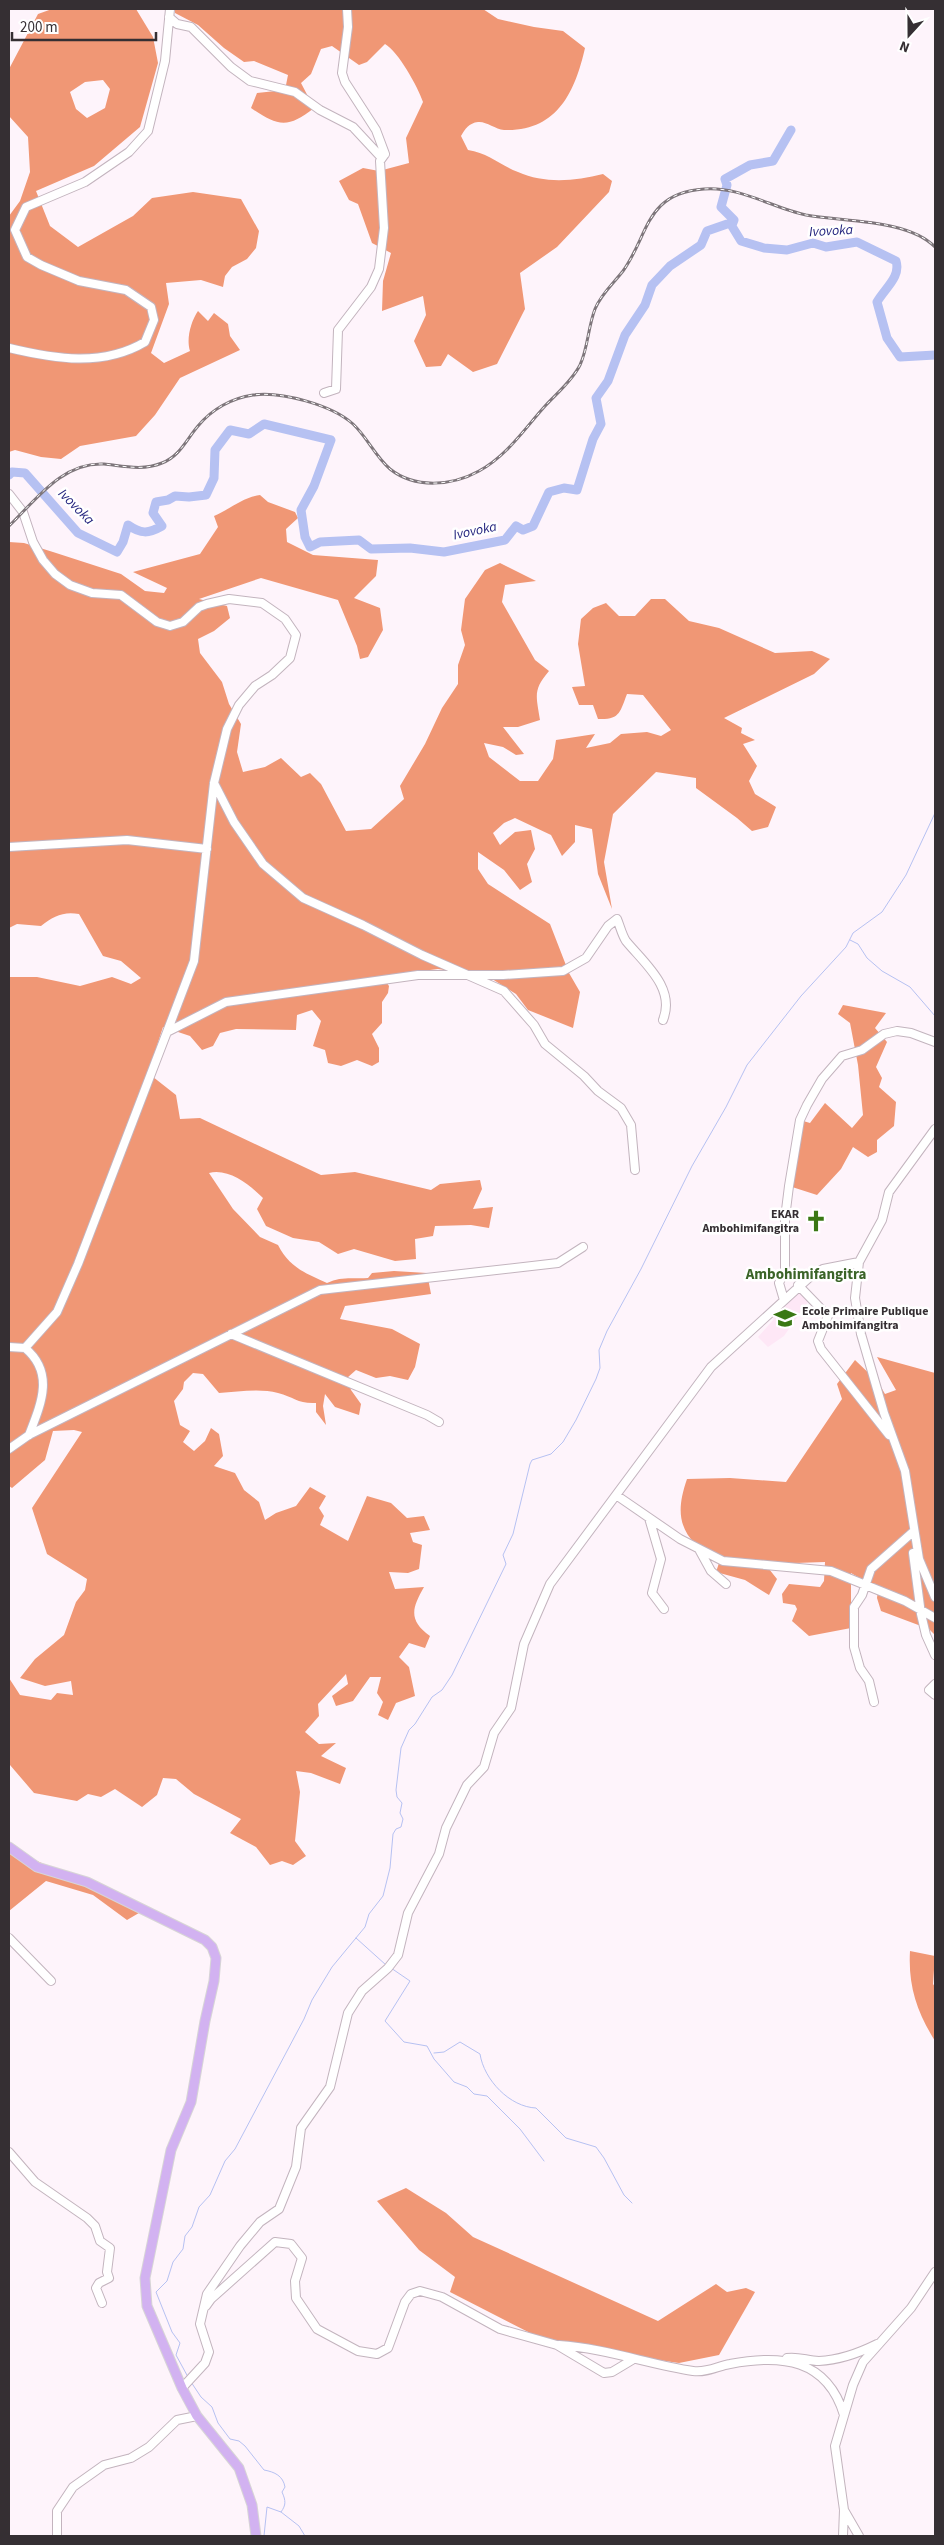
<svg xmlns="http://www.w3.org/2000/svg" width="944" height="2545" font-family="'Source Sans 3',sans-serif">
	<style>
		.built { fill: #fee7f6 }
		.forest { fill: #f09775; fill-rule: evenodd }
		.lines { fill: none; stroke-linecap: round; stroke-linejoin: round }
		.stream { stroke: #b6c1f2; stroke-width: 1 }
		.river { stroke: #b6c1f2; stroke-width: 9 }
		.minor-casing { stroke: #c3b4be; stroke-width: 10 }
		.major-casing { stroke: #d7d5d6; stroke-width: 11 }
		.minor { stroke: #fff; stroke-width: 8 }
		.major { stroke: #d2b2f1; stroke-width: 9 }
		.rail-casing { stroke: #7e767b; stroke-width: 3 }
		.rail { stroke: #fff; stroke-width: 1; stroke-dasharray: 4; stroke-linecap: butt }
		.labels { text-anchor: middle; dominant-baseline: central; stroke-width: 5; stroke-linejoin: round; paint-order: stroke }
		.poi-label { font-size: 12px; font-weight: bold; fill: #352f33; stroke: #fff; text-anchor: end }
		.water-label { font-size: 14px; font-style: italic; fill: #24257f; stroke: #fff }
		.quarter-label { font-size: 15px; font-weight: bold; fill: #3b6428; stroke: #fff }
	</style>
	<rect width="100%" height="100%" fill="#fef4fb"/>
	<!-- built -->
	<path class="built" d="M799 1289 810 1299 784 1336 768 1347 758 1337 774 1319 772 1317Z"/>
	<!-- forest -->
	<path class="forest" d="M52 9H136L153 37 158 63 140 127 94 166 36 191 50 226 78 247 133 216 152 198 193 192 241 199 259 231 256 248 247 259 232 267 225 276 223 287 201 280 166 283 169 304 151 353 164 363 190 351C186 339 191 321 198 311L208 321 214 313 228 324 230 336 240 350 180 378 155 415 136 436 80 446 61 459 41 457 15 450 9 452V216L20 201 30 172 28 137 9 116V69L38 14ZM103 80 110 89 105 108 87 118 76 109 70 92 85 82Z
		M175 9H483L498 19 534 27 563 31 585 48C575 92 557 132 504 130 495 129 486 121 478 122 469 123 465 129 461 136L468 150C488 153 500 165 518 172 545 184 575 181 603 174L612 181 609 192 557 247 520 273 525 309 497 364 473 372 448 354 441 366 426 367 414 341 426 315 423 296 382 311 383 281 391 253 372 243 358 204 349 200 339 181 363 168 379 171 409 163 406 138 423 102C418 87 398 51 385 44L367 62 359 65 332 46 321 49 311 74 301 83 314 108C288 129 277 126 251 108L257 93 285 90 288 75 254 61 244 62 224 48 198 25 175 13Z
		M260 495 268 502 295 512 298 518 286 529 287 542 313 555 378 560 376 576 354 598 380 608 383 630 368 657 360 659 357 646 338 600 261 578 199 599 227 606 230 618 214 631 198 639 200 653 222 682 229 704 241 724 237 752 243 772 265 767 281 758 301 777 310 773 321 784 346 831 371 829 404 799 400 786 425 744 442 708 458 684V665L465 645 461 630 465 599 485 570 500 563 536 581 505 585 502 602 535 660 549 671C533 690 536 695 540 720L518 727H503L524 754 516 755 503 747 484 743 489 757 520 781H538L553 759 556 740 595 734 586 748 610 743 621 734 647 732 661 736 671 730 643 695 627 694C620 712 620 720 598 719L593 705H579L572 687 585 686 578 644 581 619 593 608 606 603 619 616H635L651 599H665L689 621 719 628 775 653 812 651 830 659 814 674 724 718 742 728 741 733 755 740 743 744 757 766 749 781 755 794 776 807 768 827 752 831 737 818 696 788V778L656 772 613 814 604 862 612 909 598 874 592 829 575 825V842L562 856 551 835 515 818 504 823 493 833 500 845 515 832 531 830 535 849 527 864 532 882 520 890 504 870 478 852V869L488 884 550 924 569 973 580 992 573 1028 528 1010 516 994 489 977 438 969 382 976 389 986 388 993 382 1002V1023L372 1034 379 1048V1062L372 1066 357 1060 341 1066 328 1063 325 1050 313 1046 321 1021 312 1010 297 1015 296 1030 236 1029 220 1033 213 1046 202 1050 190 1036 163 1027 148 1073 176 1095 180 1119 200 1118 321 1175 355 1172 431 1190 440 1184 480 1180 482 1189 473 1209 493 1207 489 1228 471 1225 435 1226 433 1236 415 1239 416 1259 395 1261 354 1249 338 1254 319 1242 293 1238 266 1226 257 1209 263 1198C250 1185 229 1168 209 1173L233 1209 260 1237 278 1245C289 1267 305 1273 327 1283 341 1276 352 1279 368 1278L372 1273 394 1271 427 1273 431 1294 345 1306 340 1319 392 1329 420 1344 415 1367 408 1380 390 1376 376 1378 356 1370 347 1378 351 1390 361 1404 359 1415 335 1407 325 1394 323 1406 326 1425 316 1412V1403C298 1404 294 1397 278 1393 259 1388 238 1392 219 1393L203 1374 193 1373 184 1382 183 1389 174 1401 180 1425 190 1431 183 1442 194 1451 205 1441 211 1428 219 1434 223 1456 214 1466 235 1473 244 1490 259 1502 265 1520 276 1513 296 1506 310 1487 326 1496 319 1508 324 1516 320 1525 348 1541 367 1496 391 1503 407 1518 424 1516 430 1530 410 1533 413 1542 422 1545 419 1569 408 1573 389 1572 395 1589 424 1587C412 1608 408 1620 430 1636L425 1648 409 1643 399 1657 409 1667 415 1696 396 1703 388 1720 378 1715 383 1702 377 1693 381 1677H370L353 1701 336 1706 332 1696 348 1684 346 1674 318 1704 319 1716 305 1732 319 1744 336 1743 321 1756 346 1768 340 1784 311 1773 296 1771 300 1792 295 1841 306 1856 293 1865 282 1861 270 1865 256 1847 230 1833 241 1819 194 1794 176 1779 163 1778 157 1795 142 1807 115 1789 101 1797 88 1794 77 1801 34 1793 10 1765 9 1758V1678L20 1695 51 1700 57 1693 73 1695 71 1681 45 1686 20 1678 35 1659 64 1635 76 1602 85 1590 87 1579 47 1554 32 1508 82 1432 74 1430 53 1431 45 1460 12 1488 9 1486V977H37L80 986 112 977 131 984 141 978 121 961 103 956 79 914C64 911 53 916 41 926L17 924 9 928V542L24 543 53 552 121 574 145 591 164 593 167 588 133 572 200 554 218 527 214 516C230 509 243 497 260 495Z
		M843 1005 886 1013 875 1028 887 1042 876 1067 882 1078 879 1087 896 1102 894 1126 877 1140V1152L868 1157 853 1147 841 1169 817 1195 789 1186 800 1120 810 1123 825 1103 852 1128 863 1115 858 1065 850 1023 838 1014Z
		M877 1357 935 1373V1635L929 1629 881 1611 877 1598 878 1589 851 1573V1628L809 1636 792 1621 797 1609 795 1605 783 1603 782 1594 789 1584 820 1587 824 1581 825 1562 765 1564 777 1579 769 1595 745 1580 716 1572 719 1563C684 1539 672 1522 687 1479L730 1478 786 1482 842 1399 837 1384 855 1360 878 1382 885 1394 896 1390Z
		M9 1847 11 1849 144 1910 127 1920 93 1895 46 1881 9 1911Z
		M910 1951 935 1956 933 1984 935 1987V2041C917 2012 908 1986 910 1951Z
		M406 2188 446 2213 473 2237 658 2321 716 2284 727 2292 746 2288 755 2292 719 2355 679 2363 596 2351 540 2338 450 2292 455 2277 419 2250 377 2201Z"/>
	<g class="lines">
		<!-- stream -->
		<path class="stream" d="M850 940 858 944 867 958 882 971 910 987 935 1016
			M356 1938 386 1965
			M391 1968 410 1981 385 2021 404 2042 427 2046 434 2059 454 2082 467 2087 474 2094 487 2096 520 2129 544 2161
			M434 2053 444 2052 460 2042 480 2054C484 2080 510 2107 536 2108L566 2138 596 2147 604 2158 624 2195 632 2203
			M188 2377 176 2355 180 2343 172 2332 156 2292 167 2281 173 2262 183 2249 185 2236 192 2227 199 2207 210 2195 225 2161 235 2149 304 2019 312 2000 332 1967 365 1927 369 1914 383 1896 390 1868 393 1834 396 1829 401 1827 403 1819 400 1813 402 1803 397 1797 396 1790 401 1748 409 1730 415 1724 432 1697 442 1690 452 1675 506 1564 503 1555 513 1534 530 1464 532 1460 551 1454 563 1442 576 1420 596 1379 600 1368 599 1350 607 1331 641 1269 692 1166 726 1107 747 1065 801 996 846 947 853 933 882 912 906 875 935 813
			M191 2382 201 2397 212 2407 218 2423 230 2439 239 2441 245 2446 264 2470C275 2472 283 2476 285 2487L282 2492C286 2501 286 2505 281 2512L267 2507 264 2536
			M281 2512 299 2526 305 2536"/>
		<!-- river -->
		<path class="river" d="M732 225 734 220 721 207 727 185 725 179 750 165 773 161 791 130
			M9 475 12 472 25 473 78 533 117 552 123 542 128 525C141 534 148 534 162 526L153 513 156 502 168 500 175 496 189 497 206 495 214 478 215 450 230 430 249 434 264 424 331 440 314 486 301 510 305 537 310 547 320 542 359 540 371 549 410 548 444 552 505 540 516 526 523 530 533 526 549 492 564 488 577 490 593 439 601 424 596 398 608 381 625 335 645 305 652 285 670 266 701 245 707 231 730 223 741 241 764 248 787 250 813 243 826 247 857 242 896 261C901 277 885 288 877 302L887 338 900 357 935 355"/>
		<!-- minor casing -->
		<g class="minor-casing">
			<path id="minor" d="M169 17 177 24 191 27 231 67 250 81 295 92 320 110 353 127 380 156 385 154
				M9 348C55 359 103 367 145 342L154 320 151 307 126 290 79 281 41 265 27 257 15 230 26 207 85 182 129 152 148 131 165 61 170 9
				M324 393 336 389 338 330 371 287 379 269 384 228 380 161 385 154 376 130 345 82 342 73 348 27 347 9
				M9 494 23 512 33 542 43 560 55 574 70 585 92 593 121 595 157 622 170 626 183 622 199 607 207 604 229 599 262 603 285 619 296 635 290 658 272 675 255 686 239 705 227 729 214 783 194 961 167 1032
				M214 783 234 822 263 864 303 898 363 925 422 955 504 991 534 1025 545 1044 584 1076 598 1091 621 1108 631 1125 635 1170
				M9 847 127 840 207 849
				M859 1262 882 1220 889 1192 935 1129
				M798 1285 828 1316 818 1341 821 1349 889 1435
				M784 1300 779 1283 785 1270V1218L789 1186 800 1120 807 1105 822 1079 842 1056 862 1050 884 1034 897 1031 911 1033 935 1042
				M231 1334 427 1415 439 1422
				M9 1347 25 1348 57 1312 78 1264 167 1032 226 1002 418 975H503L563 971 586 958 608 926 617 919C620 926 622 935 626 941 644 963 676 988 663 1020
				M25 1348C55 1373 41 1404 29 1435
				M9 1449 29 1435 320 1290 558 1263 583 1247
				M616 1495 680 1539 723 1561 831 1571 905 1601 935 1618
				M649 1518 661 1559 652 1593 664 1609
				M700 1551 711 1571 726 1584
				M913 1553 921 1614 926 1635 935 1655
				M935 1695 929 1690 935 1684
				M874 1702 869 1681 860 1668 854 1647V1607L862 1595 871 1569 914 1531
				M9 1938 51 1981
				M9 2152 35 2182 87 2218 95 2226 100 2241 110 2248 107 2272 109 2278 99 2283 96 2288 102 2303
				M206 2306 211 2299 275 2242 291 2244 302 2258 295 2281 296 2298 317 2329 358 2351 377 2354 388 2348 405 2302 411 2294 420 2291 442 2297 500 2329 557 2345 604 2373 612 2372 632 2360
				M559 2345C603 2348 649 2364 693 2371 707 2373 718 2366 730 2364 782 2354 827 2359 844 2415
				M787 2358C798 2356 808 2361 819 2361 840 2360 859 2353 877 2344
				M182 2388 205 2363 209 2352 200 2324 207 2294 240 2246 260 2222 279 2209 296 2167 301 2128 330 2087 348 2013 362 1991 388 1968 398 1955 408 1913 439 1854 446 1828 467 1785 484 1767 494 1733 511 1708 524 1644 550 1584 711 1367 812 1275 823 1269 859 1262 855 1298 861 1334 884 1413 905 1471 919 1559 935 1597
				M844 2510 859 2536
				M57 2536V2511L73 2487 104 2465 131 2458 149 2447 177 2420 197 2416
				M843 2536 844 2510 835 2446 853 2385 863 2362 911 2308 935 2272"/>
		</g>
		<!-- major casing -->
		<g class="major-casing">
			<path id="major" d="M9 1847 37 1867 87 1882 205 1940 212 1947 216 1958 214 1981 205 2021 191 2102 171 2150 145 2278 147 2306 182 2388 197 2416 239 2468 252 2505 256 2536"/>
		</g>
		<!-- minor -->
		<use href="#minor" class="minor"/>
		<!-- major -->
		<use href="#major" class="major"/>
		<!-- rail casing -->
		<g class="rail-casing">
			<path id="rail" d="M9 526C36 500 62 462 104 464 123 466 143 471 162 463 180 456 186 440 198 426 212 409 232 398 253 395 281 391 332 405 353 424 367 437 375 456 390 469 415 489 452 486 479 471 507 456 525 428 546 405 557 393 572 381 580 365 588 348 588 327 595 309 601 294 613 284 623 271 649 235 645 193 704 189 739 186 773 208 806 215 844 222 908 219 935 247"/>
		</g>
		<!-- rail -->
		<use href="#rail" class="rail"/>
	</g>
	<!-- icons -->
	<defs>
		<g id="church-bare" transform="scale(1.725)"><path d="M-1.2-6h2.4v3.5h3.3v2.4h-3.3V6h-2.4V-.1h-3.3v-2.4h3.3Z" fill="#3a7814" stroke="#fff" stroke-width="2.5" paint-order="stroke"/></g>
		<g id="school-bare" transform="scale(1.725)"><path d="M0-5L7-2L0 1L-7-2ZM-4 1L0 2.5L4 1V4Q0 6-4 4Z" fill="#3a7814" stroke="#fff" stroke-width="2.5" paint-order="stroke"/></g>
	</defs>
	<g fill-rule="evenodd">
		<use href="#church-bare" x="816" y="1221"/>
		<use href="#school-bare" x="785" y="1318"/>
	</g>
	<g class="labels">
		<!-- poi labels -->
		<g class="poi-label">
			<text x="799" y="1214">EKAR<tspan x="799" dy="14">Ambohimifangitra</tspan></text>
			<text x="802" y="1311" text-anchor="start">Ecole Primaire Publique<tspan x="802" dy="14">Ambohimifangitra</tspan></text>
		</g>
		<!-- water labels -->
		<g class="water-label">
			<text transform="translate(831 231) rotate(-3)">Ivovoka</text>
			<text transform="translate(76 507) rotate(45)">Ivovoka</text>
			<text transform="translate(475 531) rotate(-12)">Ivovoka</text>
		</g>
		<!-- quarter labels -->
		<g class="quarter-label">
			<text x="806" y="1274">Ambohimifangitra</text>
		</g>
	</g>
	<!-- border -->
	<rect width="944" height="2545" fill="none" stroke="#352f33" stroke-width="20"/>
	<!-- north arrow -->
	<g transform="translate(909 35) rotate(201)" stroke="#ffffff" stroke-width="4" paint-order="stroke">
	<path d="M0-4L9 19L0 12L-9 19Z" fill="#352f33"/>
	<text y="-8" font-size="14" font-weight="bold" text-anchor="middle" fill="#352f33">N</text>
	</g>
	<!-- scale -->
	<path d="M12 32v8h144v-8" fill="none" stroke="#352f33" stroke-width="2.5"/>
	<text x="20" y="32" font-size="15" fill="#352f33" stroke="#ffffff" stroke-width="4" paint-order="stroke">200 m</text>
</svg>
